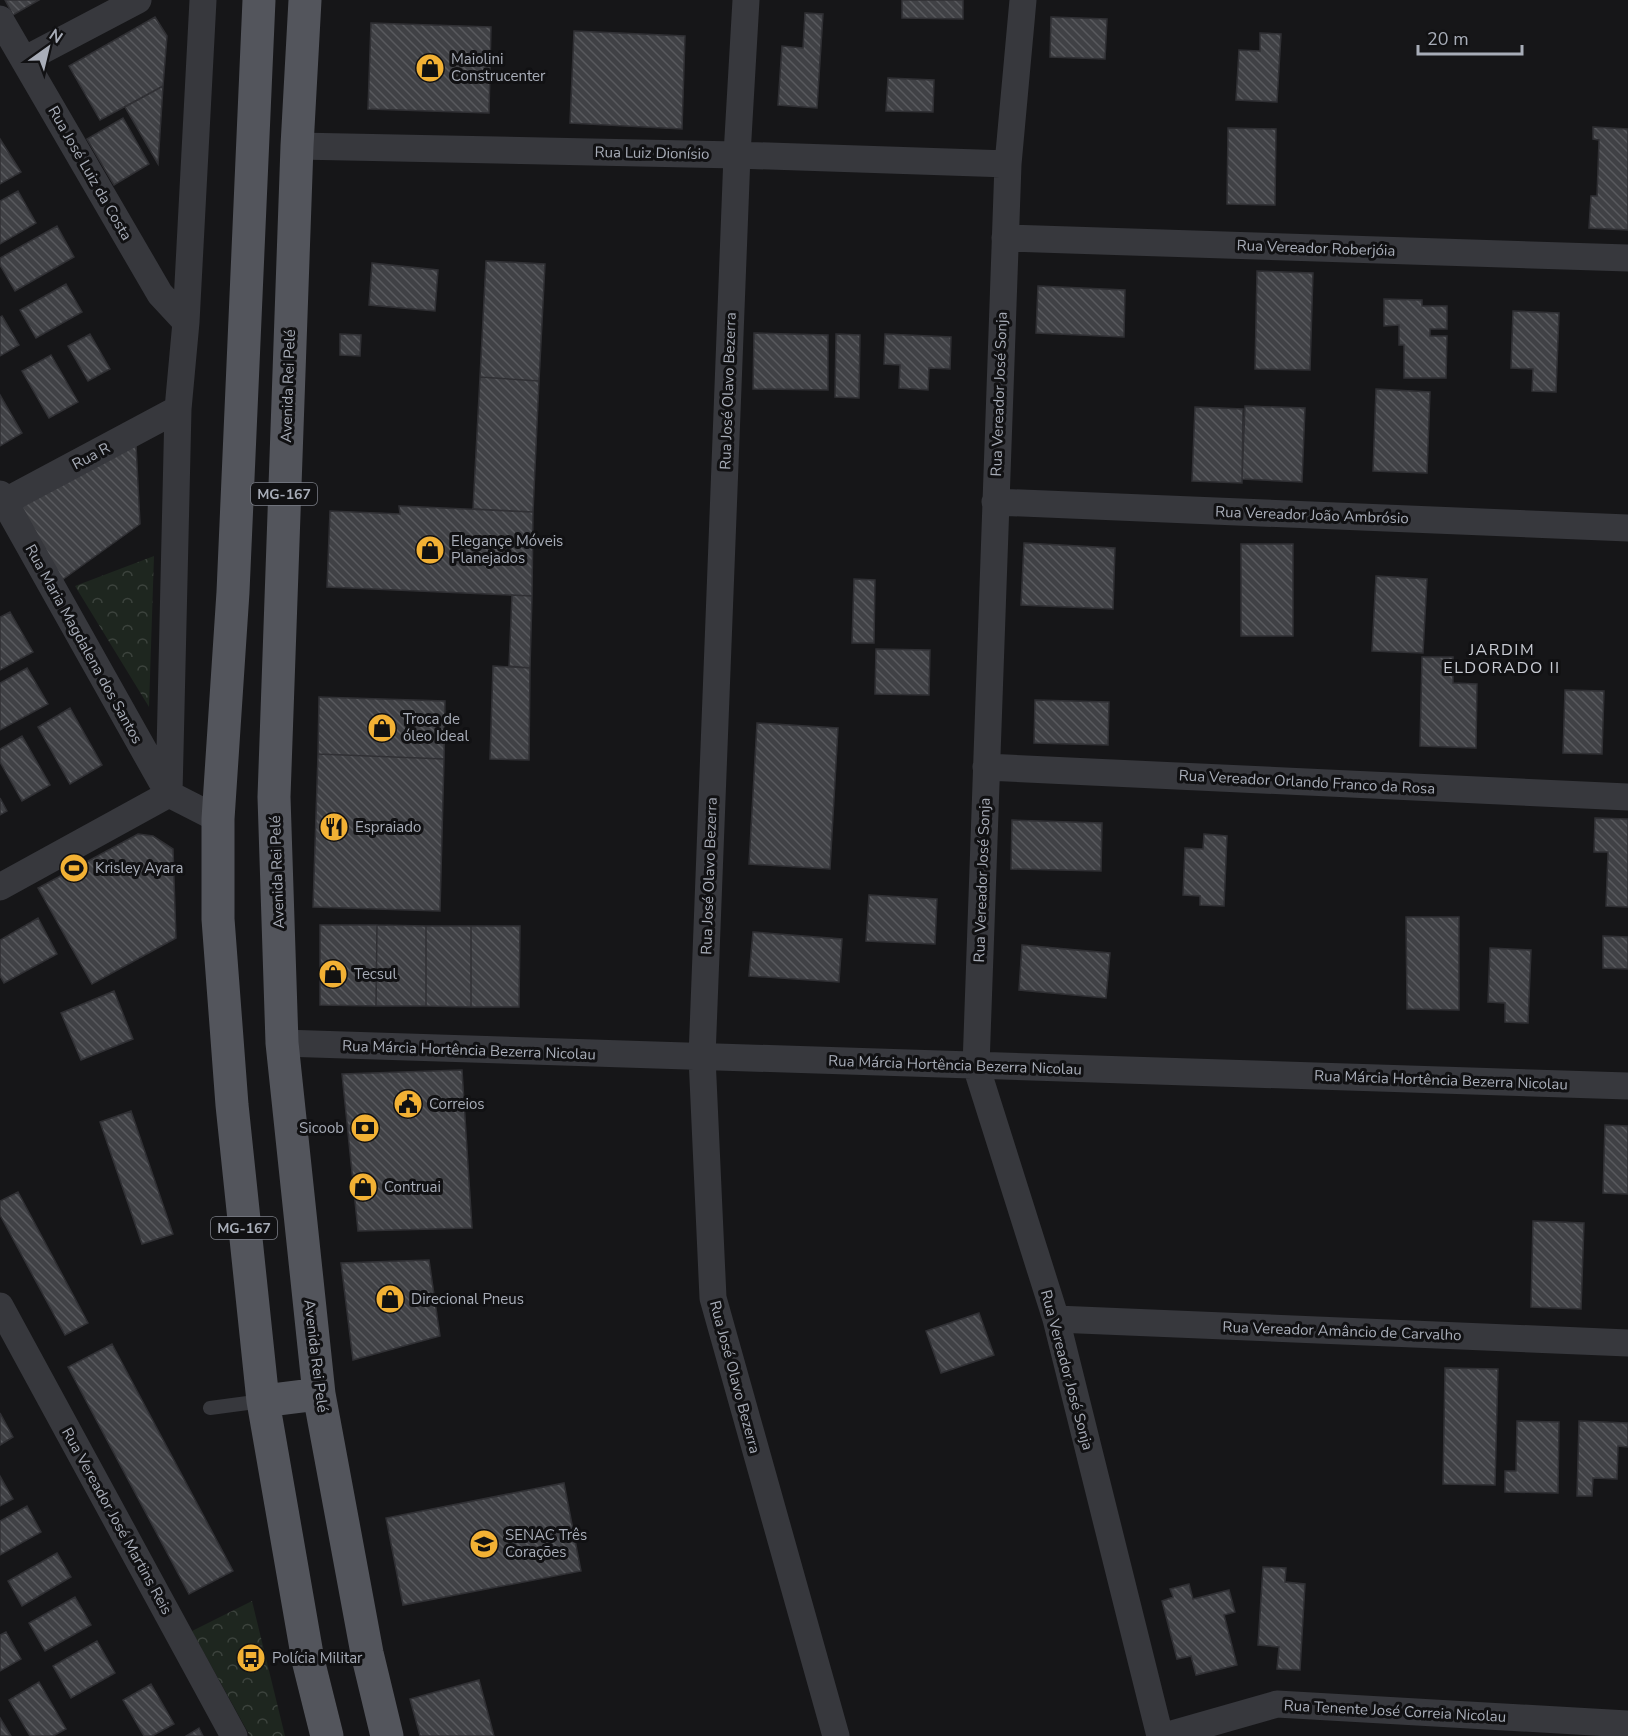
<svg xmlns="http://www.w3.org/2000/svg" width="1628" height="1736" font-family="'Nunito Sans',sans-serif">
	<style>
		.park { fill: url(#park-crowns) }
		.building { fill: url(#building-back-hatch); stroke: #303034; stroke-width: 1.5 }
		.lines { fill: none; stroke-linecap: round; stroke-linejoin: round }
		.service { stroke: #37383d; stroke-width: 14 }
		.minor { stroke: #37383d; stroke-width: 27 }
		.primary { stroke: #53555c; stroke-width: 33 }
		.labels { text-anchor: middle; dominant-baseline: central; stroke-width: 6; stroke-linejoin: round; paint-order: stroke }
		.shield { fill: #111113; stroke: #7b7e86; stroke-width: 1.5 }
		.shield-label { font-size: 14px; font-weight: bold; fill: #a8adb8 }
		.poi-label { font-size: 15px; fill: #a8adb8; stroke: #111113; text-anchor: start }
		.street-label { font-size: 15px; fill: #a8adb8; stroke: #111113 }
		.neighbourhood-label { font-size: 16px; letter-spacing: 1.5px; fill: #c9ccd4; stroke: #111113 }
	</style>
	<defs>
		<pattern id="park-crowns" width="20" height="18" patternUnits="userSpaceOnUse" patternTransform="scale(1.5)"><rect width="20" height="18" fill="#1e261f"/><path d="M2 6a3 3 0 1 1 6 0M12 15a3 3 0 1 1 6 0" fill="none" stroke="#3c433d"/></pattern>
		<pattern id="building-back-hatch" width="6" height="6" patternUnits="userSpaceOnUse" patternTransform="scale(1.5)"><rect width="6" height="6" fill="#404145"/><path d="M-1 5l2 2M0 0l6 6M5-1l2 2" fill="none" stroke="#595a5e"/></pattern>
	</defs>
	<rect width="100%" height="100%" fill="#161618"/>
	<!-- park -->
	<path class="park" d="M154 556 149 707 75 586Z
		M252 1601 285 1736H250L192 1631Z"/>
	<!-- building -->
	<path class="building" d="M5 0H39L13 15Z
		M902 0H963V19L902 18Z
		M805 13 823 14 817 108 778 105 782 46 803 48Z
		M155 17 167 36 163 86 100 120 69 66Z
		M1051 17 1107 19 1105 59 1050 57Z
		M371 23 491 27 489 113 368 109Z
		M574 31 685 36 682 129 570 123Z
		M1260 33 1281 34 1277 102 1236 100 1239 50 1260 51Z
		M888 78 934 80 933 112 886 111Z
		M163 86 158 164 125 107Z
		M123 118 149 164 114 185 87 139Z
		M1593 127 1628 129V230L1589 228 1591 196H1597L1599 140 1593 139Z
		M1228 128 1276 129 1275 205 1227 204Z
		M0 139 21 172 0 184Z
		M18 191 36 223 0 244V201Z
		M57 226 74 257 15 291 0 265V258Z
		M486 261 545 264 539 381 480 377Z
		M372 263 438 270 435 311 369 305Z
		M1257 271 1313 273 1310 370 1255 369Z
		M66 284 82 312 36 338 20 310Z
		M1038 286 1125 290 1124 337 1036 333Z
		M1384 299 1422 300V306H1447V329H1430V336H1447L1446 378H1404V345H1399V325L1384 326Z
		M1513 311 1559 313 1556 392 1532 391 1533 369 1511 368Z
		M2 316 19 345 0 356V317Z
		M754 333 828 335V390L753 389Z
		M90 334 110 369 88 381 68 346Z
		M340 334 361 335 360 356 340 355Z
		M836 334 860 335 859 398 835 397Z
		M885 334 951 337 950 369 929 368 928 390 899 388 900 365 884 364Z
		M51 355 78 402 49 418 22 371Z
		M480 377 539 381 533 512 473 509Z
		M1376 389 1430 392 1427 473 1373 471Z
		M0 395 22 433 0 446Z
		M1245 406 1305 408 1302 482 1242 479Z
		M1195 407 1243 409 1242 483 1192 481Z
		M136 445 140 524 62 580 20 507Z
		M399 506 533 512 532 596 327 587 330 511 400 514Z
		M1024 543 1115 548 1113 609 1021 605Z
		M1241 544H1293V636H1241Z
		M1376 576 1427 579 1423 653 1372 651Z
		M854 579 875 580 874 643H852Z
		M512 595 532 596 530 668 509 666Z
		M10 612 33 652 0 670V617Z
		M876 649 930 650 929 695 875 694Z
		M1422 657H1453V683L1477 684 1476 748 1420 746Z
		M493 666 530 668 529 760 490 759Z
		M27 668 48 704 0 730V683Z
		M1565 690 1604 691 1602 754 1563 753Z
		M319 697 445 701 444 759 318 754Z
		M1035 700 1109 702 1108 745 1034 743Z
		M70 708 102 765 70 784 38 727Z
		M757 723 838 728 830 869 749 864Z
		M22 736 50 785 22 801 0 762V749Z
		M318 754 444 759 440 911 313 907Z
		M0 798 7 811 0 815Z
		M1595 818 1628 819V907L1606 906 1608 852H1594Z
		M1012 820 1102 823 1101 871 1011 869Z
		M138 834 153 836 173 849 176 938 92 984 38 888Z
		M1204 834 1227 836 1224 906 1200 905V896L1183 895 1185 848 1203 849Z
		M869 895 937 899 935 944 866 941Z
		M1406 917H1459V1010L1407 1009Z
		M38 918 57 954 4 983 0 976V940Z
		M320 925H377L376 1006 320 1005Z
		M377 925 426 926V1006H376Z
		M426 926H471V1007L426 1006Z
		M471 926H520L519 1007H471Z
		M753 932 842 939 839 982 749 976Z
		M1603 936 1628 937V969L1603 968Z
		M1022 945 1110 953 1106 998 1019 990Z
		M1490 948 1531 950 1528 1023 1505 1022V1003L1488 1002Z
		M114 991 133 1039 81 1060 61 1013Z
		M462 1070 472 1228 358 1231 342 1074Z
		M131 1111 173 1234 142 1244 100 1122Z
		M1605 1125 1628 1126V1194L1603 1193Z
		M18 1192 88 1323 65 1335 0 1215V1201Z
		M1533 1221 1584 1223 1581 1309 1531 1307Z
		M429 1260 440 1336 353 1360 341 1263Z
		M979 1313 994 1355 941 1373 926 1331Z
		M112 1344 233 1571 189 1594 68 1367Z
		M1445 1368 1498 1369 1495 1485 1443 1484Z
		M0 1413 13 1437 0 1445Z
		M1517 1421 1559 1422 1558 1493 1505 1492V1471H1516Z
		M1579 1421 1628 1423V1447L1618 1446 1617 1479 1593 1478 1592 1496H1577Z
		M0 1476 13 1499 0 1506Z
		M564 1483 581 1571 403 1605 386 1518Z
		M27 1506 41 1532 0 1555V1521Z
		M57 1553 71 1577 22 1606 8 1581Z
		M1263 1567 1286 1568 1285 1582 1305 1584 1300 1670 1277 1669 1279 1647 1258 1645Z
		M1189 1584 1193 1599 1229 1590 1235 1612 1224 1615 1237 1665 1196 1675 1191 1656 1177 1659 1162 1601 1173 1597 1170 1589Z
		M75 1597 91 1625 45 1651 29 1623Z
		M6 1632 21 1659 0 1671V1635Z
		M97 1641 115 1673 71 1698 53 1666Z
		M261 1646 264 1664 242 1668 238 1651Z
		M479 1680 494 1736H420L410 1699Z
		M39 1682 66 1729 53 1736H30L9 1700Z
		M151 1684 174 1724 152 1736H144L123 1700Z
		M0 1718 11 1736H0Z
		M199 1728 203 1736H186Z"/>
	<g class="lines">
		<!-- service -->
		<path class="service" d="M210 1408 263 1401"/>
		<!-- minor -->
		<path class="minor" d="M746 0 737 155 702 1057 713 1298 836 1736
			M1023 0 1008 164 976 1066 1056 1319 1160 1736
			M0 19 160 294 186 322
			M24 60 138 0
			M297 146 737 155 1008 164
			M1005 238 1628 258
			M0 494 168 793
			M4 502 178 409
			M995 502 1628 528
			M986 767 1628 797
			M169 794 178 409 186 322 203 0
			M169 794 218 819
			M0 887 169 794
			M282 1043 1628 1086
			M0 1306 234 1736
			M1056 1319 1628 1343
			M1165 1736 1277 1704 1628 1724"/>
		<!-- primary -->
		<path class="primary" d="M259 0 233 592 218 819V919L232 1105 263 1401 308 1660 327 1736
			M305 0 297 146 274 797 282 1043 319 1394 367 1653 387 1736
			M263 1401 319 1394"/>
	</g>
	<!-- icons -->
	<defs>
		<g id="shop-disc" transform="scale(1.5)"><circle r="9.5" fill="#f2b134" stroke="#111113"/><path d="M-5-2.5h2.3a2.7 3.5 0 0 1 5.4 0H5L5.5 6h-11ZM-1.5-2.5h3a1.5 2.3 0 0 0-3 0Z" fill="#111"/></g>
		<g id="restaurant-disc" transform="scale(1.5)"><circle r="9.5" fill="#f2b134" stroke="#111113"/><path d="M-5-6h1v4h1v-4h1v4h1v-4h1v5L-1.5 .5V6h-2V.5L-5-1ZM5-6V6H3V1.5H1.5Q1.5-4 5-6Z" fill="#111"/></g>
		<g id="stadium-disc" transform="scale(1.5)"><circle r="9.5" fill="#f2b134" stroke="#111113"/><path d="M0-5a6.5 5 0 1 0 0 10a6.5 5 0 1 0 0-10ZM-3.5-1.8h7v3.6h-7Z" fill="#111"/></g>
		<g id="civic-disc" transform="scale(1.5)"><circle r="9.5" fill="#f2b134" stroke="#111113"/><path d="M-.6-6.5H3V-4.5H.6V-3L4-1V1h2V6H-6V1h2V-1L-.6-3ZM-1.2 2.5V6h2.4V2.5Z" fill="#111"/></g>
		<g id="bank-disc" transform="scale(1.5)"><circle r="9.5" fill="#f2b134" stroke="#111113"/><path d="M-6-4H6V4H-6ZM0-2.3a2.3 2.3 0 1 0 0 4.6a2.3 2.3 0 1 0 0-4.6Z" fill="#111"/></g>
		<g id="university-disc" transform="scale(1.5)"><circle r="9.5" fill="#f2b134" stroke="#111113"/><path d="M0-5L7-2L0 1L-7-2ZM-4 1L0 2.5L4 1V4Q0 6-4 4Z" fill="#111"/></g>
		<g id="bus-disc" transform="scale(1.5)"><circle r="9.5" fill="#f2b134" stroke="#111113"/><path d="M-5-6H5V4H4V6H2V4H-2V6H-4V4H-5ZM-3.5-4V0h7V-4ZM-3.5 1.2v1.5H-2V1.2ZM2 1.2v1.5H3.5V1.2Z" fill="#111"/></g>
	</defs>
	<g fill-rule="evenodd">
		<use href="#shop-disc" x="430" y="68"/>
		<use href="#shop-disc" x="430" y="550"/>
		<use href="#shop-disc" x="382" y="728"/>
		<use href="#restaurant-disc" x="334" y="827"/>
		<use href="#stadium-disc" x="74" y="868"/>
		<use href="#shop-disc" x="333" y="974"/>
		<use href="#civic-disc" x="408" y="1104"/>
		<use href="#bank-disc" x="365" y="1128"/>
		<use href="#shop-disc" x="363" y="1187"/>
		<use href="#shop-disc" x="390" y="1299"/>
		<use href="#university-disc" x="484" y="1544"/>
		<use href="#bus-disc" x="251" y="1658"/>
	</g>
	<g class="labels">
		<!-- shield labels -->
		<g class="shield">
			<rect x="251" y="483" width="66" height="22" rx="4.5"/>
			<rect x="211" y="1217" width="66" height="22" rx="4.5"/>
		</g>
		<g class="shield-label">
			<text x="284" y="494">MG-167</text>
			<text x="244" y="1228">MG-167</text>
		</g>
		<!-- poi labels -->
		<g class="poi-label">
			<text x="451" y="59">Maiolini<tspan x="451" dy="17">Construcenter</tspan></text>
			<text x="451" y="541">Elegançe Móveis<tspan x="451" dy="17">Planejados</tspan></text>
			<text x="403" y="719">Troca de<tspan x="403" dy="17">óleo Ideal</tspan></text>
			<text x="355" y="827">Espraiado</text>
			<text x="95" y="868">Krisley Ayara</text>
			<text x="354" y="974">Tecsul</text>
			<text x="429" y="1104">Correios</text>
			<text x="344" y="1128" text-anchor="end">Sicoob</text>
			<text x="384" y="1187">Contruai</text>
			<text x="411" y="1299">Direcional Pneus</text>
			<text x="505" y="1535">SENAC Três<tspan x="505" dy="17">Corações</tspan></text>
			<text x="272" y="1658">Polícia Militar</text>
		</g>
		<!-- street labels -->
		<g class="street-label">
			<text transform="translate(652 153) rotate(1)">Rua Luiz Dionísio</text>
			<text transform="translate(90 173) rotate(60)">Rua José Luiz da Costa</text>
			<text transform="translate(1316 248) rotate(2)">Rua Vereador Roberjóia</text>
			<text transform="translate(288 386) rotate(-88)">Avenida Rei Pelé</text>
			<text transform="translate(728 391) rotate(-88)">Rua José Olavo Bezerra</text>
			<text transform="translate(999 394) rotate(-88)">Rua Vereador José Sonja</text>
			<text transform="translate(91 456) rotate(-28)">Rua R</text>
			<text transform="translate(1312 515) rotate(2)">Rua Vereador João Ambrósio</text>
			<text transform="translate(84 644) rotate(61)">Rua Maria Magdalena dos Santos</text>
			<text transform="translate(1307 782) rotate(3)">Rua Vereador Orlando Franco da Rosa</text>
			<text transform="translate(277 872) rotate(-92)">Avenida Rei Pelé</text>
			<text transform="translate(709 876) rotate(-88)">Rua José Olavo Bezerra</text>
			<text transform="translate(982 880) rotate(-88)">Rua Vereador José Sonja</text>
			<text transform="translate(469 1050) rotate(2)">Rua Márcia Hortência Bezerra Nicolau</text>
			<text transform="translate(955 1065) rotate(2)">Rua Márcia Hortência Bezerra Nicolau</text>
			<text transform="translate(1441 1080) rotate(2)">Rua Márcia Hortência Bezerra Nicolau</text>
			<text transform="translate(1342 1331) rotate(2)">Rua Vereador Amâncio de Carvalho</text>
			<text transform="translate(316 1356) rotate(83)">Avenida Rei Pelé</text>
			<text transform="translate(1067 1370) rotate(75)">Rua Vereador José Sonja</text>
			<text transform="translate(735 1377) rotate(75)">Rua José Olavo Bezerra</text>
			<text transform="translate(117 1521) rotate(61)">Rua Vereador José Martins Reis</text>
			<text transform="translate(1395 1711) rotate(3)">Rua Tenente José Correia Nicolau</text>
		</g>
		<!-- neighbourhood labels -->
		<g class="neighbourhood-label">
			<text x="1502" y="650">JARDIM<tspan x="1502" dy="18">ELDORADO II</tspan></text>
		</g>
	</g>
	<!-- north arrow -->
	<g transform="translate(48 48) rotate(34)" stroke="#111113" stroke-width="4.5" paint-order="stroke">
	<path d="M0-4.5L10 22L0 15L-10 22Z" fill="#a8adb8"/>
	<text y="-9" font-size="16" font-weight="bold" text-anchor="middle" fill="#a8adb8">N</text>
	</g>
	<!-- scale -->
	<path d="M1418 45v9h104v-9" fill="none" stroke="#a8adb8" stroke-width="3"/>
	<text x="1427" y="45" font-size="18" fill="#a8adb8" stroke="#111113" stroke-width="4.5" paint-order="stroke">20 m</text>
</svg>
